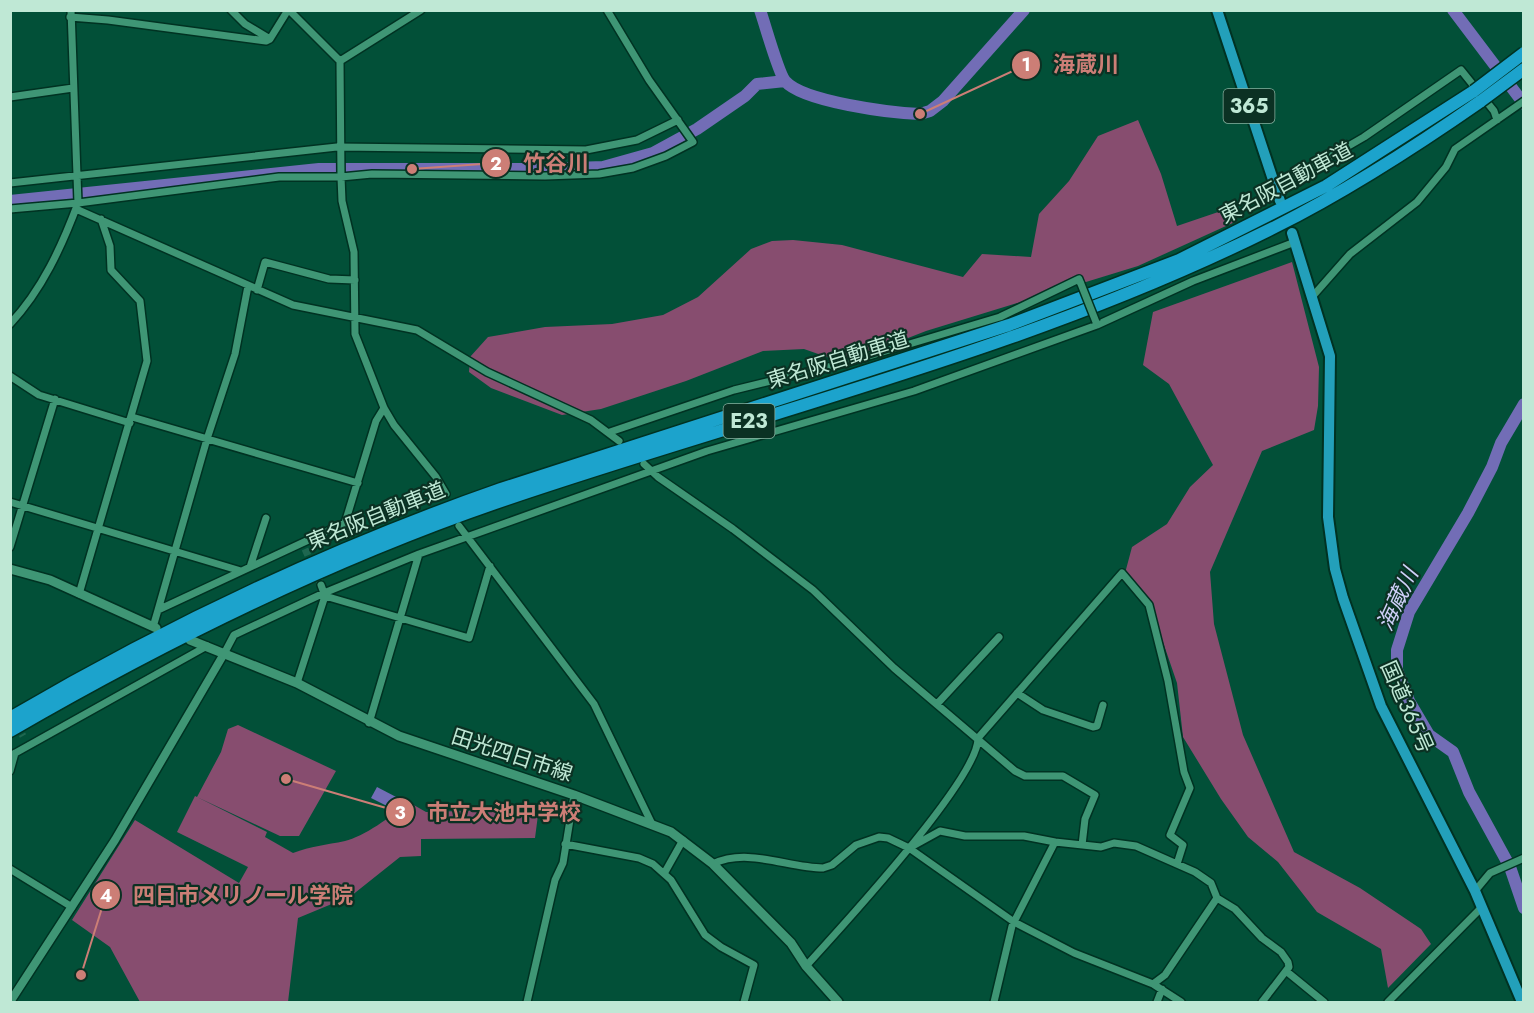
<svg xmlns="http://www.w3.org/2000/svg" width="1534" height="1013" font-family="Jost,'Noto Sans JP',sans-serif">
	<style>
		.green { fill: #874d6f }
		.water { fill: #726db6 }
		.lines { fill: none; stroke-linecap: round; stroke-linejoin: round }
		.river { stroke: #726db6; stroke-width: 12 }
		.minor-tunnel { stroke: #1e6750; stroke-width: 7; stroke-dasharray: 7 3.5; stroke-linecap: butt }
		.minor-casing { stroke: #003222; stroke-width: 10 }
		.tertiary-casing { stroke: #003222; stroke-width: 11 }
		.secondary-casing { stroke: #003222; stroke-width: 12 }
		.trunk-casing { stroke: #003222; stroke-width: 14 }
		.motorway-casing { stroke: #003222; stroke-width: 15 }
		.minor { stroke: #3f9675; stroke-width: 7 }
		.tertiary { stroke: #3f9675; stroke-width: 8 }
		.secondary { stroke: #3f9675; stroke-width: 9 }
		.trunk { stroke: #23a0ba; stroke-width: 10 }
		.motorway { stroke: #1ca3cc; stroke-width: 12 }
		.minor-bridge-casing { stroke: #003222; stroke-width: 10; stroke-linecap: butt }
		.motorway-bridge-casing { stroke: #003222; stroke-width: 15; stroke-linecap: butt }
		.minor-bridge { stroke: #3f9675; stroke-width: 7 }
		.motorway-bridge { stroke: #1ca3cc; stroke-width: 12 }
		.labels { text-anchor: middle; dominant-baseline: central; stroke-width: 4.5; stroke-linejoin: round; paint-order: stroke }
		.shield { fill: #0b3123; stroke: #89b1a0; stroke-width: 1.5 }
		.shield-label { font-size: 20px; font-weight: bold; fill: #bfe8d5 }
		.street-label { font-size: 21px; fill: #bfe8d5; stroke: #0b3123 }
		.water-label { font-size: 22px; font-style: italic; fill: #cfd0f8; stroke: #0b3123 }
		.leader { fill: none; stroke: #cc7e76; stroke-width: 2 }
		.callout-dot { fill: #cc7e76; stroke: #0b3123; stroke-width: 2 }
		.mark-label { font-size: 18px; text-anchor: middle; font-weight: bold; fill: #fff }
		.callout-label { font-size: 22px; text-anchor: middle; font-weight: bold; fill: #cc7e76; stroke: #0b3123; stroke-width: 4.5; stroke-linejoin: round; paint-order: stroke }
	</style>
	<rect width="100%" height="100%" fill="#025038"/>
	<!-- green -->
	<path class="green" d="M1138 120 1161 174 1177 226 1230 208 1237 221 1138 266 926 331 844 363 804 349 763 351 686 381 601 409 562 415 491 388 469 372 470 357 488 337 545 327 612 324 663 315 698 297 751 249 772 241 793 240 842 245 963 277 982 254 1031 257 1039 214 1069 181 1098 136Z
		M1292 262 1319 367 1318 406 1314 430 1262 451 1210 572 1214 624 1243 735 1294 852 1360 888 1421 929 1431 944 1388 988 1381 949 1317 912 1278 862 1248 837 1221 799 1183 737 1177 683 1153 613 1124 577 1132 547 1167 524 1190 487 1213 465 1169 384 1143 365 1153 312Z
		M238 725 336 771 299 836H280L197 797 221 752 228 729Z
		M195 796 267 832 265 837 293 853C311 846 326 845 345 841 363 837 393 816 406 803L412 804 426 812 498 810 538 815 535 838 421 839V856L400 857 351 896 298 918 288 1002H140L110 947 72 920 135 820 239 883 248 867 177 832Z"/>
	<!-- water -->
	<path class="water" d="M377 787 400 799 395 810 371 798Z"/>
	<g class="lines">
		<!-- river -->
		<path class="river" d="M760 10C765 24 778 72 785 81 803 102 892 113 920 114L930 111 943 101 1024 10
			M1453 10 1524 104
			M10 201 319 169H545L603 167 653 153 697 129 745 96 757 84 785 81
			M1524 404 1501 443 1492 467 1468 513 1409 612 1397 650V670L1409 701 1429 735 1453 752 1469 792 1510 867 1524 908"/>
		<!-- minor-tunnel -->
		<path class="minor-tunnel" d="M305 549 321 585
			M17 725 23 736"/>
		<!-- minor casing -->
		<g class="minor-casing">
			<path id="minor" d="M231 10 245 24 270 39
				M289 10 340 61 341 177 342 201 354 252 355 334 384 408 394 425 436 477 446 494
				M70 17 108 20 266 41 270 39 288 10
				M340 61 421 10
				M10 97 73 88
				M10 183 337 147 586 150 637 140 678 120
				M1276 188 1364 137 1461 70 1494 111 1497 120
				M10 209 78 203 279 177H341L372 174 545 176 599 174 633 168 666 156 693 142 649 80 607 10
				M76 209 293 305 417 330 487 372 591 420 619 441
				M257 290 265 262 329 279 355 280
				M1312 297 1350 254 1417 202 1446 167 1455 149 1524 101
				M10 324C42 290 62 246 78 203L71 10
				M10 376 39 395 130 423
				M132 417 358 483
				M610 432 734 390 849 362 1000 317 1079 279 1081 284
				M644 464 658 477 733 529 813 590 894 668 1015 771 1025 776H1063L1095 795 1085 819 1082 845
				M10 502 241 571
				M459 526 594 704 651 822
				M10 547 55 399
				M250 567 266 518
				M79 594 147 361 140 301 111 270 110 246 101 219
				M325 596 469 638 490 566
				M158 610 207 439 235 354 248 286
				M153 627 158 610 345 523 376 421 384 408
				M225 652 234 635 324 593 419 554 707 451 914 391 1097 325 1193 281 1295 242
				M297 683 325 596 321 585
				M1017 693 1043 710 1093 727 1097 726 1103 705
				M937 704 999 637
				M369 723 419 554
				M10 756 207 646
				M10 771 15 753
				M565 844 639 858 653 864 671 880 705 935 721 947 754 965 744 1002
				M911 847 940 831 965 836H1024L1055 842
				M713 864C747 847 788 868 823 868L832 865 856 845 879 837 888 838 909 848 1014 922 1074 953 1153 984 1181 1002
				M10 869 72 907
				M665 872 683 840
				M1475 891 1490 873 1524 858
				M806 966C838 931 979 778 978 738L1122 573 1149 605 1168 681 1184 772 1190 788 1170 835 1183 845 1177 864
				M1286 971 1324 1002
				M1153 984 1165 975 1217 898
				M527 1002 555 880 563 863 574 795
				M994 1002 1012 926 1055 842 1101 847 1114 843 1136 846 1195 872 1211 883 1217 898 1235 909 1262 938 1281 952 1288 962 1289 967 1262 1002
				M1157 1002 1162 989
				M1388 1002 1482 907"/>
		</g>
		<!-- tertiary casing -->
		<g class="tertiary-casing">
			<path id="tertiary" d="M10 1002 115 840 225 652"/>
		</g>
		<!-- secondary casing -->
		<g class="secondary-casing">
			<path id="secondary" d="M10 569 50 580 156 628
				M190 640 297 683 399 736 574 795 671 832 713 864 791 943 806 966 838 1002"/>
		</g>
		<!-- trunk casing -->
		<g class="trunk-casing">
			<path id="trunk" d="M1217 10 1280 201
				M1292 233 1330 356 1328 517 1335 569 1343 598 1381 706 1475 891 1522 1002"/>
		</g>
		<!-- motorway casing -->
		<g class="motorway-casing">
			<path id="motorway" d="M10 718C167 626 329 549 501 489L1009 325 1179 260 1326 186 1474 91
				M10 731C169 639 333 558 507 499 763 412 1032 349 1275 227 1347 191 1415 147 1481 101"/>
		</g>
		<!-- minor -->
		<use href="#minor" class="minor"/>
		<!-- tertiary -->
		<use href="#tertiary" class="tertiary"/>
		<!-- secondary -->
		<use href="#secondary" class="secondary"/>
		<!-- trunk -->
		<use href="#trunk" class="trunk"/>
		<!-- motorway -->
		<use href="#motorway" class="motorway"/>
		<!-- minor-bridge casing -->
		<g class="minor-bridge-casing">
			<path id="minor-bridge" d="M1081 284 1096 322"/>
		</g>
		<!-- motorway-bridge casing -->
		<g class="motorway-bridge-casing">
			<path id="motorway-bridge" d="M1474 91 1524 53
				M1481 101 1524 69"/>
		</g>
		<!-- minor-bridge -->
		<use href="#minor-bridge" class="minor-bridge"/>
		<!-- motorway-bridge -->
		<use href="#motorway-bridge" class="motorway-bridge"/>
	</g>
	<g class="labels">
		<!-- shield labels -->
		<g class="shield">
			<rect x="1223.5" y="89" width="51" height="34" rx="4.5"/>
			<rect x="723.5" y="404" width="51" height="34" rx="4.5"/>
		</g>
		<g class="shield-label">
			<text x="1249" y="106">365</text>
			<text x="749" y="421">E23</text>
		</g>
		<!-- street labels -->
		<g class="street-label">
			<text transform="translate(1286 183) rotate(-28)">東名阪自動車道</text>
			<text transform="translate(838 360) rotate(-17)">東名阪自動車道</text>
			<text transform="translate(376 516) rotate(-22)">東名阪自動車道</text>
			<text transform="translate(1407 707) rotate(66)">国道365号</text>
			<text transform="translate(512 755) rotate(18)">田光四日市線</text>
		</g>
		<!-- water labels -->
		<g class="water-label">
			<text transform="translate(1397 599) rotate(-65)">海蔵川</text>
		</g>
	</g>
	<!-- callouts -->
	<path class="leader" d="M920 114L1026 65M412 169L496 163M286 779L400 812M81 975L106 895"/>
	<g class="callout-dot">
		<circle cx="920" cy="114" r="6"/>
		<circle cx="412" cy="169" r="6"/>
		<circle cx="286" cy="779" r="6"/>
		<circle cx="81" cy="975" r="6"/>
		<circle cx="1026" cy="65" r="15"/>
		<circle cx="496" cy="163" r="15"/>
		<circle cx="400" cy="812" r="15"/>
		<circle cx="106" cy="895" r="15"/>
	</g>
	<g class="mark-label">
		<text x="1026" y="71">1</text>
		<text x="496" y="170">2</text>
		<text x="400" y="819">3</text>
		<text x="106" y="902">4</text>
	</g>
	<g class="callout-label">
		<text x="1086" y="72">海蔵川</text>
		<text x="556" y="171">竹谷川</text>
		<text x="504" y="820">市立大池中学校</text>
		<text x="243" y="903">四日市メリノール学院</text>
	</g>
	<!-- border -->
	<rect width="1534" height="1013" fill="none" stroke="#bfe8d5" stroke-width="24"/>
</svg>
